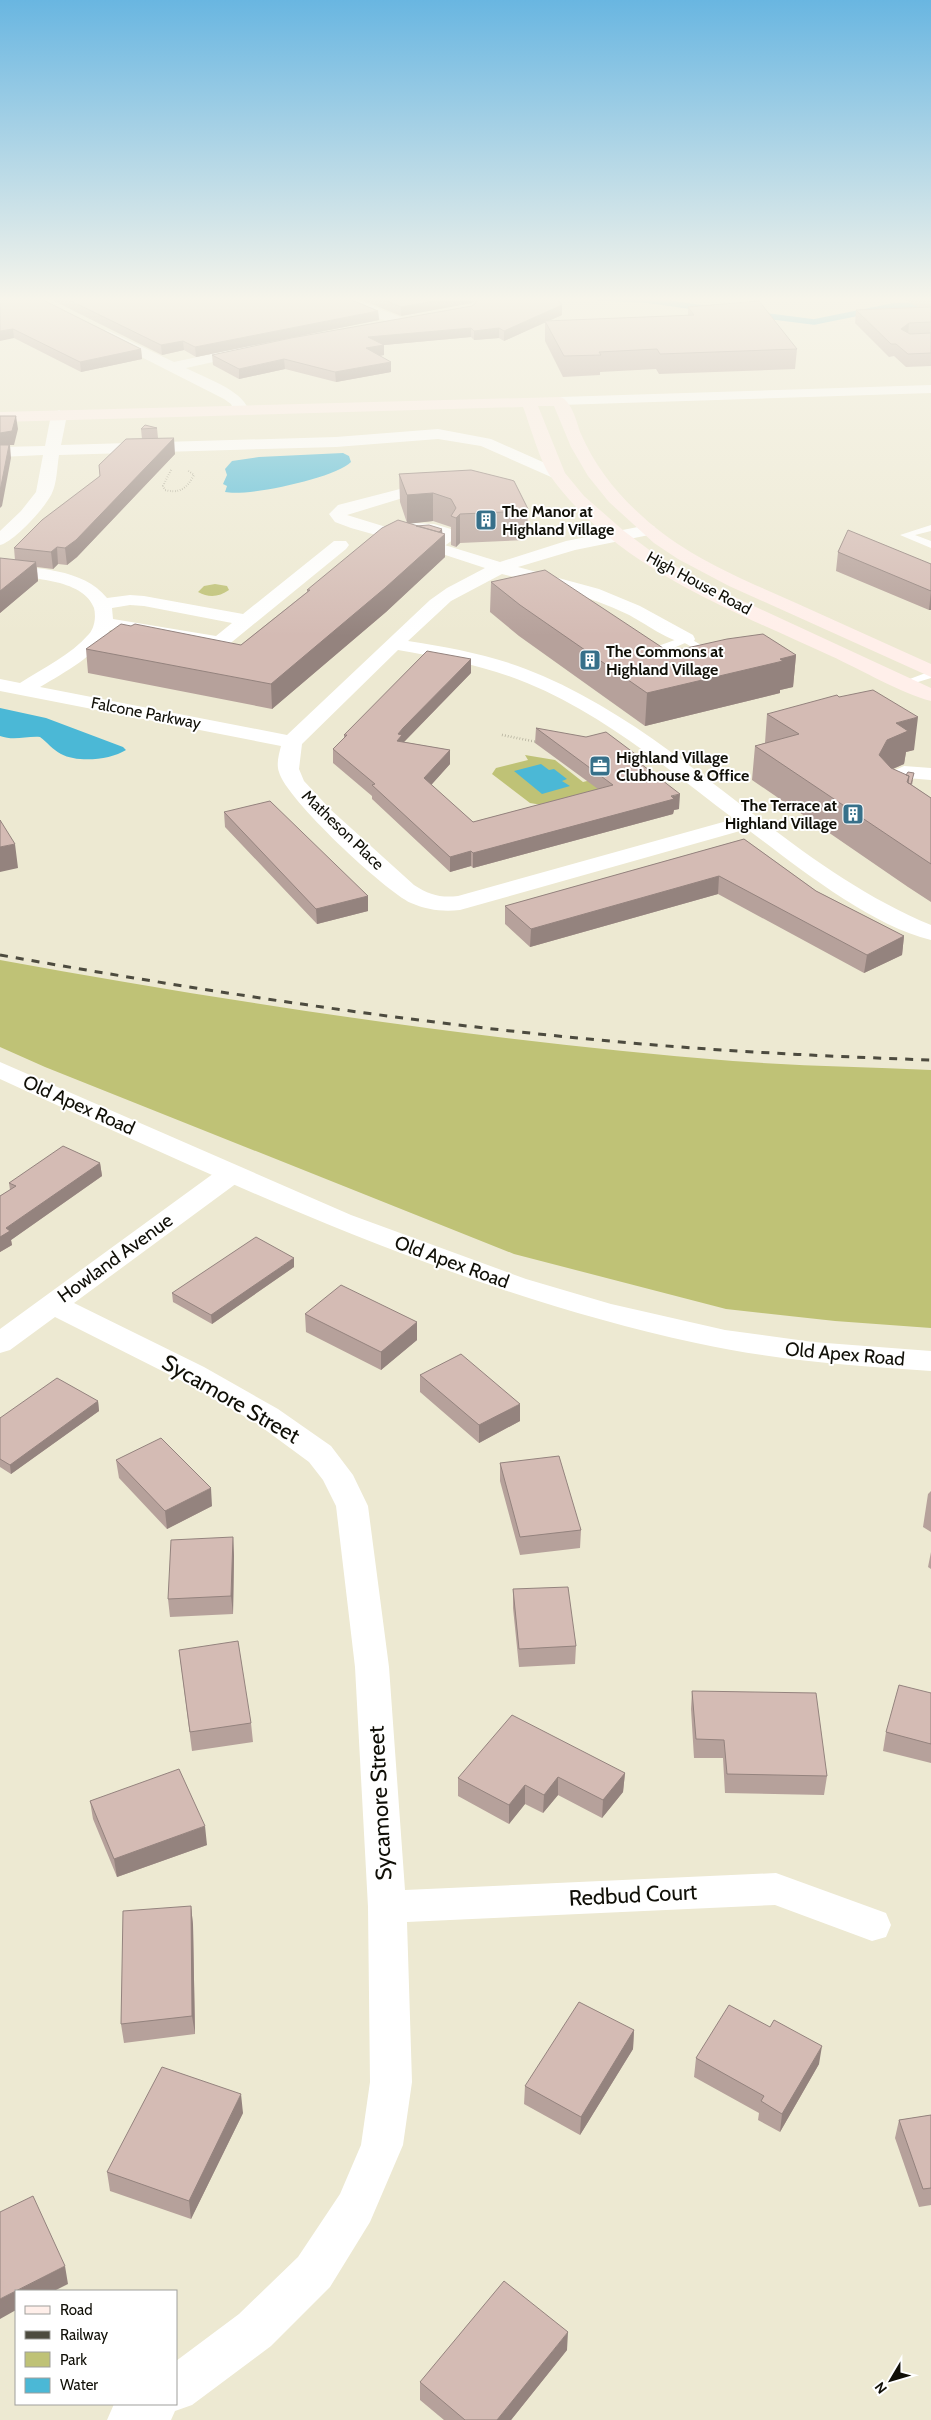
<svg xmlns="http://www.w3.org/2000/svg" width="931" height="2420" font-family="Cabin,sans-serif">
	<style>
		.green { fill: #bfc276 }
		.water { fill: #4bb8d6 }
		.lines { fill: none; stroke-linecap: round; stroke-linejoin: round }
		.stream { stroke: #4bb8d6; stroke-width: 5.5 }
		.path-far1 { stroke: #928f7e; stroke-width: 2; stroke-dasharray: 0.5 2; stroke-linecap: butt }
		.path { stroke: #928f7e; stroke-width: 2.5; stroke-dasharray: 0.5 2.5; stroke-linecap: butt }
		.service { fill: #fff; fill-rule: evenodd }
		.minor { fill: #fff; fill-rule: evenodd }
		.tertiary { fill: #fff; fill-rule: evenodd }
		.secondary { fill: #ffefea; fill-rule: evenodd }
		.rail { stroke: #4d4b3f; stroke-width: 3; stroke-dasharray: 8 8; stroke-linecap: butt }
		.wall { fill: #b6a19b }
		.shaded-wall { fill: #94837e }
		.building { fill: #d4bbb4; stroke: #94837e }
		.labels { text-anchor: middle; dominant-baseline: central; stroke-width: 4; stroke-linejoin: round; paint-order: stroke }
		.far-poi-label { font-size: 16px; font-weight: bold; fill: #100f07; stroke: #fff; text-anchor: start }
		.far-street-label { font-size: 16px; fill: #100f07; stroke: #fff }
		.street-label { font-size: 19px; fill: #100f07; stroke: #fff }
		.near-street-label { font-size: 22px; fill: #100f07; stroke: #fff }
	</style>
	<rect width="100%" height="100%" fill="#ede9d2"/>
	<!-- green -->
	<path class="green" d="M215 584 227 586 229 590C219 597 209 598 198 592L204 586Z
		M525 755 555 760 583 782 591 780 603 789 542 805 530 803 492 774 496 768 528 760Z
		M0 960C242 1004 487 1041 733 1061 799 1066 865 1067 931 1070V1328L835 1321 726 1309 514 1254 45 1067 0 1047Z"/>
	<!-- water -->
	<path class="water" d="M343 453 349 456 351 462C335 478 248 497 225 492L227 486 223 484 227 475 225 469 232 461 259 457Z
		M0 708 46 718 123 747 126 750C110 760 78 763 61 754 53 750 47 742 40 737 26 736 14 741 0 736Z
		M541 764 549 770 554 769 567 779 562 781 570 786 542 794 514 771Z"/>
	<g class="lines">
		<!-- stream -->
		<path class="stream" d="M599 298 646 300 703 308
			M759 315 814 322 893 306 931 304"/>
		<!-- path-far1 -->
		<path class="path-far1" d="M171 470 163 486 165 490C180 494 187 488 194 475L187 470"/>
		<!-- path -->
		<path class="path" d="M502 735 537 742"/>
		<!-- service -->
		<path class="service" d="M414 523 434 524 451 529 454 539 439 550 434 547 444 538 442 533C425 526 412 530 395 534L390 531 398 527Z
			M931 525V531L915 535 931 541V548L900 535Z
			M686 636 721 657 719 659H711L685 643 662 653 668 658 666 660H658L648 653 658 646Z
			M931 671V678L905 686 899 683Z"/>
		<!-- minor -->
		<path class="minor" d="M324 298H353L405 319 407 322 405 325H395L345 304 326 301Z
			M107 330 174 362 249 346 254 347 256 350 254 353 186 368C203 377 242 390 248 409L240 414 235 412 231 404 224 399 102 337 100 334 102 331Z
			M59 410 67 415 61 445 336 437 438 429 491 439 563 471 565 474 563 477H551L481 446 438 439 336 447 59 455C57 467 57 483 52 493 46 507 14 542 0 545V531L21 511 36 492 43 455 0 457V447L45 446 51 415Z
			M400 489 406 491 408 494 406 497 347 515 500 562 566 541 648 525 654 526 656 530 654 534 575 550 518 567 599 589 640 606 693 635 695 639 693 643C675 647 644 622 627 614 587 595 544 585 502 574L451 601 408 641C454 648 501 657 543 676 684 737 790 867 931 925V940C869 925 798 867 747 829L460 910C443 912 427 910 411 903 385 891 286 799 279 772 276 764 279 754 281 746L0 691V679L20 683C43 668 71 655 89 634 95 627 96 616 94 608 83 578 27 578 0 575V565C35 568 83 568 107 598L130 595 144 596 243 614 334 541H346L349 545 346 549 227 646 220 648 127 631 110 630C96 656 65 672 40 687L287 735 430 600 447 588 485 568 433 551 351 528 335 522 329 514 338 505ZM130 605 144 606 232 623 216 636 113 619 112 608ZM398 650C442 658 486 666 527 683 603 714 669 770 734 819L458 896C441 898 429 895 414 885L331 810 304 781 299 769 302 744Z
			M904 766 931 768V780L907 778 900 783 898 788 914 798 931 801V813C910 811 890 808 877 789L884 775Z
			M231 1166 241 1168 244 1174 241 1180 74 1303 204 1367 278 1409 331 1446 353 1475 368 1506 389 1667 405 1890 776 1873 886 1913 891 1925 886 1937 872 1941 775 1905 407 1922 412 2082 403 2145 370 2222 330 2287 271 2346 192 2405 175 2411 171 2420H107L114 2404H176V2361L239 2314 298 2257 340 2194 361 2145 370 2082 368 1907 355 1667 336 1506 323 1480 309 1462 256 1423 182 1381 55 1317 10 1350 0 1353V1329L221 1168Z"/>
		<!-- tertiary -->
		<path class="tertiary" d="M931 385V393L560 405 553 401 560 397Z
			M0 1062 351 1215 526 1279 611 1304 725 1330 813 1342 931 1351V1371C852 1366 773 1360 696 1343 452 1290 226 1182 0 1079Z"/>
		<!-- secondary -->
		<path class="secondary" d="M560 397C572 400 577 424 581 434 595 466 616 493 642 516 685 556 742 579 796 603 841 623 886 644 931 664V677L729 586 678 559 654 543 609 502 588 476 571 447 554 406H538L565 473 584 496 624 531 656 555 715 588 931 688V701C902 694 860 669 831 656 732 610 618 569 551 477 540 462 530 425 523 407L0 422V412Z"/>
		<!-- rail -->
		<path class="rail" d="M0 955C192 989 384 1019 578 1038 696 1050 813 1056 931 1060"/>
	</g>
	<!-- wall -->
	<path class="wall" d="M0 298 141 349 142 359 81 372 14 338Z
		M48 298H347L378 311 379 320 196 357 184 350 162 355Z
		M357 298H556L562 305V315L547 321 688 316V307L797 349 795 369 659 374 656 369 600 372V375L563 377 545 341V322L504 341 499 338 474 340 471 337 384 345V355L380 356 391 372 336 382 285 369 239 379 213 365 212 355 472 306 474 304 472 303 401 316Z
		M901 298H931V366L906 367 894 356 889 357 855 323 856 310 918 307Z
		M157 428 158 438 175 454 77 557 67 565 58 564 53 569 37 567 38 581 0 613V559L15 560 14 548 100 476 142 439 141 429Z
		M399 474 528 509 527 538H526V540L460 543 456 547 451 545V527L433 521 409 523 416 526 442 529 445 557 386 612 272 709 88 673 86 649 241 645 307 592V590L407 523 400 502Z
		M838 552 931 564V610H929L836 571Z
		M491 582 669 652 796 655 793 687 780 690V693L645 726 519 636 490 612Z
		M471 673 404 742 450 750V764L431 785 473 822 598 789 535 743 536 728 638 756 637 761 679 809 674 810 673 814 473 868 471 866 450 872 372 799V796L333 763V749L344 738V735Z
		M767 714 914 750 906 752 904 764 893 769 913 780 912 785 931 798V902L908 887 752 780 755 746 765 743Z
		M224 812 368 896V911L317 924 225 827Z
		M744 839 816 891 904 936 902 955 864 973 718 894 530 947 505 924V906Z
		M100 1163 102 1176 11 1240 12 1245 0 1252V1196L10 1190 9 1183Z
		M294 1267 212 1324 173 1302 172 1293Z
		M305 1314 417 1322V1340L381 1370 306 1332Z
		M420 1375 520 1421 479 1443 420 1392Z
		M98 1401 99 1411 11 1474 0 1467V1418Z
		M116 1460 212 1506 167 1529 119 1478Z
		M500 1463 581 1530 580 1548 520 1555 500 1481Z
		M931 1491V1532L923 1527 928 1494Z
		M233 1537 234 1556 233 1614 170 1617 168 1599Z
		M931 1552V1569L928 1567Z
		M513 1589 576 1646 575 1664 519 1667 513 1608Z
		M179 1650 251 1723 253 1742 192 1751Z
		M692 1691 827 1776 824 1795 725 1793 723 1758H694L691 1709Z
		M931 1693V1763L883 1751 886 1732Z
		M625 1773 623 1792 602 1818 558 1795 543 1813 525 1804 509 1824 458 1796V1778Z
		M90 1801 207 1845 117 1877 93 1819Z
		M191 1906 193 1925 195 2034 124 2043 121 2024Z
		M770 2027 819 2064 780 2132 758 2120 759 2113 694 2077 696 2058Z
		M634 2030 633 2049 580 2135 524 2104 525 2086Z
		M243 2113 191 2219 110 2191 107 2172Z
		M931 2115V2205L919 2207 895 2138 899 2120Z
		M567 2350 511 2420H444L420 2400V2382Z"/>
	<!-- shaded-wall -->
	<path class="shaded-wall" d="M451 298H472V303L401 316V307Z
		M562 305V315L504 341V331Z
		M378 311 379 320 196 357 195 347Z
		M909 323 908 335 901 329Z
		M471 328V337L384 345V355L367 358 368 337Z
		M499 328V338L474 340V331Z
		M13 329 14 338 0 341V331Z
		M183 341 184 350 162 355 161 345Z
		M141 349 142 359 81 372 80 362Z
		M284 359 285 369 239 379V369Z
		M391 362V372L336 382 335 372Z
		M16 416 18 429 14 445H10L11 458 2 506 0 508V433Z
		M174 438 175 454 77 557 67 565 65 548Z
		M433 493V521L407 524V495Z
		M460 514V543L456 547V518Z
		M442 529V536L445 534V557L386 612 272 709 271 684 437 534Z
		M57 547 58 564 53 569 51 552Z
		M36 562 38 581 0 613V591Z
		M931 591V610H929Z
		M796 655 793 687 780 690V693L645 726 647 693Z
		M471 659V673L402 744 397 741 398 734 403 728Z
		M918 717 914 750 906 752 904 764 883 773 879 755 896 723Z
		M450 750V764L424 793V778Z
		M638 756 637 770 632 757Z
		M680 794 679 809 674 810 673 814 473 868V853Z
		M15 844 18 868 0 872V847Z
		M471 851V866L450 872V857Z
		M719 876 718 894 530 947 531 929Z
		M368 896V911L317 924 316 909Z
		M904 936 902 955 864 973 867 955Z
		M100 1163 102 1176 11 1240 12 1245 0 1252V1237L6 1228Z
		M294 1258V1267L212 1324 211 1315Z
		M417 1322V1340L381 1370V1352Z
		M98 1401 99 1411 11 1474 10 1465Z
		M520 1404V1421L479 1443V1425Z
		M211 1488 212 1506 167 1529 165 1511Z
		M233 1537 234 1556 233 1614 231 1596Z
		M625 1773 623 1792 602 1818 603 1800Z
		M558 1777V1795L543 1813 544 1795Z
		M525 1785V1804L509 1824V1805Z
		M205 1826 207 1845 117 1877 114 1859Z
		M191 1906 193 1925 195 2034 192 2016Z
		M634 2030 633 2049 580 2135 581 2117Z
		M822 2046 819 2064 780 2132 782 2114Z
		M241 2094 243 2113 191 2219 189 2201Z
		M65 2266 68 2284 54 2291H16V2310L0 2319V2299Z
		M568 2332 567 2350 511 2420H497Z"/>
	<!-- building -->
	<path class="building" d="M0 298H39L141 349 80 362 13 329 0 331Z
		M65 298H347L378 311 195 347 183 341 161 345Z
		M379 298H451L401 307Z
		M478 298H556L562 305 504 331 499 328 474 331 471 328 368 337 384 345 366 348 391 362 335 372 284 359 239 369 212 355 291 338 472 306 481 299Z
		M924 298H931V302Z
		M759 301 797 349 660 354 657 349 599 352 601 355 564 356 545 321 694 315 688 307Z
		M931 307V322L909 323 901 329 910 334 931 333V353L908 354 896 344H891L856 310Z
		M0 416H16L12 431 0 433Z
		M145 425 157 428 141 429Z
		M174 438 76 540 65 548 57 547 51 552 14 548 42 520 100 476 99 465 126 439Z
		M0 445H9L0 491Z
		M471 470 511 480 514 481 528 509H525L526 511 460 514 456 518 451 516 456 508 451 499 433 493 407 495 399 474Z
		M398 520 445 534 385 588 271 684 86 649 121 624 131 626 135 624 241 645 310 590H307L382 528Z
		M429 525 442 529 439 532 416 526Z
		M848 530 931 564V591L838 552Z
		M0 558 36 562 0 591Z
		M545 570 669 652 727 639 763 634 796 655 780 659 783 661 647 693 520 605 491 582Z
		M427 651 471 659 403 728 398 734 402 735 397 741 450 750 424 778 473 822 613 785 536 728 586 737 606 732 638 756 632 757 680 794 671 796 674 799 473 853 471 851 450 857 372 785 375 784 333 749 347 735H344Z
		M873 690 918 717 896 723 908 731 887 740 879 755 891 768 909 776 907 782 931 798V864L913 852 755 746 799 734 767 714 837 695 839 697Z
		M908 772 914 773 911 784 908 783 909 776 906 775Z
		M270 801 368 896 316 909 224 812Z
		M0 820 15 844 0 847Z
		M744 839 816 891 904 936 867 955 719 876 531 929 505 906Z
		M63 1146 100 1163 6 1228 10 1231 0 1237V1196L16 1186 9 1183Z
		M256 1237 294 1258 211 1315 172 1293Z
		M341 1285 417 1322 381 1352 305 1314Z
		M461 1354 520 1404 479 1425 420 1375Z
		M57 1378 98 1401 10 1465 0 1459V1418Z
		M161 1438 211 1488 165 1511 116 1460Z
		M559 1456 581 1530 520 1537 500 1463Z
		M233 1537 231 1596 168 1599 171 1540Z
		M568 1587 576 1646 519 1649 513 1589Z
		M238 1641 251 1723 190 1732 179 1650Z
		M899 1685 931 1693V1744L886 1732Z
		M692 1691 816 1693 827 1776 727 1774 724 1740 696 1739Z
		M512 1715 625 1773 603 1800 558 1777 544 1795 525 1785 509 1805 458 1778Z
		M179 1769 205 1826 114 1859 90 1801Z
		M191 1906 192 2016 121 2024 123 1911Z
		M579 2002 634 2030 581 2117 525 2086Z
		M729 2005 770 2027 774 2020 822 2046 782 2114 761 2101 764 2096 696 2058Z
		M162 2067 241 2094 189 2201 107 2172Z
		M931 2115V2188L923 2189 899 2120Z
		M33 2196 65 2266 0 2299V2212Z
		M504 2281 568 2332 497 2420H465L420 2382Z"/>
	<!-- sky -->
	<linearGradient id="sky" x2="0" y2="1"><stop stop-color="#69b6e1"/><stop offset="0.47" stop-color="#f7f5eb"/><stop offset="1" stop-color="#f7f5eb" stop-opacity="0"/></linearGradient>
	<rect width="931" height="636" fill="url(#sky)"/>
	<!-- icons -->
	<defs>
		<g id="building-square" transform="scale(1.125)"><rect x="-9" y="-9" width="18" height="18" rx="4" fill="#37708a" stroke="#fff"/><path d="M-4-6H4V6H1V3H-1V6H-4ZM-2.5-4.3h1.7v1.8h-1.7ZM.8-4.3h1.7v1.8H.8ZM-2.5-1h1.7V.8h-1.7ZM.8-1h1.7V.8H.8Z" fill="#fff"/></g>
		<g id="office-square" transform="scale(1.125)"><rect x="-9" y="-9" width="18" height="18" rx="4" fill="#37708a" stroke="#fff"/><path d="M-6-3h4V-5.5h4V-3h4V5H-6ZM-1-4.5V-3h2v-1.5ZM-6 0V1H6V0Z" fill="#fff"/></g>
	</defs>
	<g fill-rule="evenodd">
		<use href="#building-square" x="486" y="520"/>
		<use href="#building-square" x="590" y="660"/>
		<use href="#office-square" x="600" y="766"/>
		<use href="#building-square" x="853" y="814"/>
	</g>
	<g class="labels">
		<!-- far-poi labels -->
		<g class="far-poi-label">
			<text x="502" y="511">The Manor at<tspan x="502" dy="18">Highland Village</tspan></text>
			<text x="606" y="651">The Commons at<tspan x="606" dy="18">Highland Village</tspan></text>
			<text x="616" y="757">Highland Village<tspan x="616" dy="18">Clubhouse &amp; Office</tspan></text>
			<text x="837" y="805" text-anchor="end">The Terrace at<tspan x="837" dy="18">Highland Village</tspan></text>
		</g>
		<!-- far-street labels -->
		<g class="far-street-label">
			<text transform="translate(699 583) rotate(28)">High House Road</text>
			<text transform="translate(146 713) rotate(11)">Falcone Parkway</text>
			<text transform="translate(343 830) rotate(44)">Matheson Place</text>
		</g>
		<!-- street labels -->
		<g class="street-label">
			<text transform="translate(79 1105) rotate(24)">Old Apex Road</text>
			<text transform="translate(115 1258) rotate(-36)">Howland Avenue</text>
			<text transform="translate(452 1262) rotate(20)">Old Apex Road</text>
			<text transform="translate(845 1354) rotate(5)">Old Apex Road</text>
		</g>
		<!-- near-street labels -->
		<g class="near-street-label">
			<text transform="translate(231 1399) rotate(30)">Sycamore Street</text>
			<text transform="translate(380 1803) rotate(-93)">Sycamore Street</text>
			<text transform="translate(633 1895) rotate(-3)">Redbud Court</text>
		</g>
	</g>
	<!-- legend -->
	<rect x="15" y="2290" width="162" height="115" fill="#ffffff" stroke="#9f9f9c"/>
	<rect x="25" y="2306" width="25" height="8" fill="#ffefea" stroke="#9f9f9c"/>
	<text x="60" y="2315" font-size="15" fill="#100f07">Road</text>
	<rect x="25" y="2331" width="25" height="8" fill="#4d4b3f" stroke="#9f9f9c"/>
	<text x="60" y="2340" font-size="15" fill="#100f07">Railway</text>
	<rect x="25" y="2352" width="25" height="15" fill="#bfc276" stroke="#9f9f9c"/>
	<text x="60" y="2365" font-size="15" fill="#100f07">Park</text>
	<rect x="25" y="2378" width="25" height="15" fill="#4bb8d6" stroke="#9f9f9c"/>
	<text x="60" y="2390" font-size="15" fill="#100f07">Water</text>
	<!-- north arrow -->
	<g transform="translate(891 2380) rotate(232)" stroke="#ffffff" stroke-width="4" paint-order="stroke">
	<path d="M0-4L9 19L0 12L-9 19Z" fill="#100f07"/>
	<text y="-8" font-size="14" font-weight="bold" text-anchor="middle" fill="#100f07">N</text>
	</g>
</svg>
